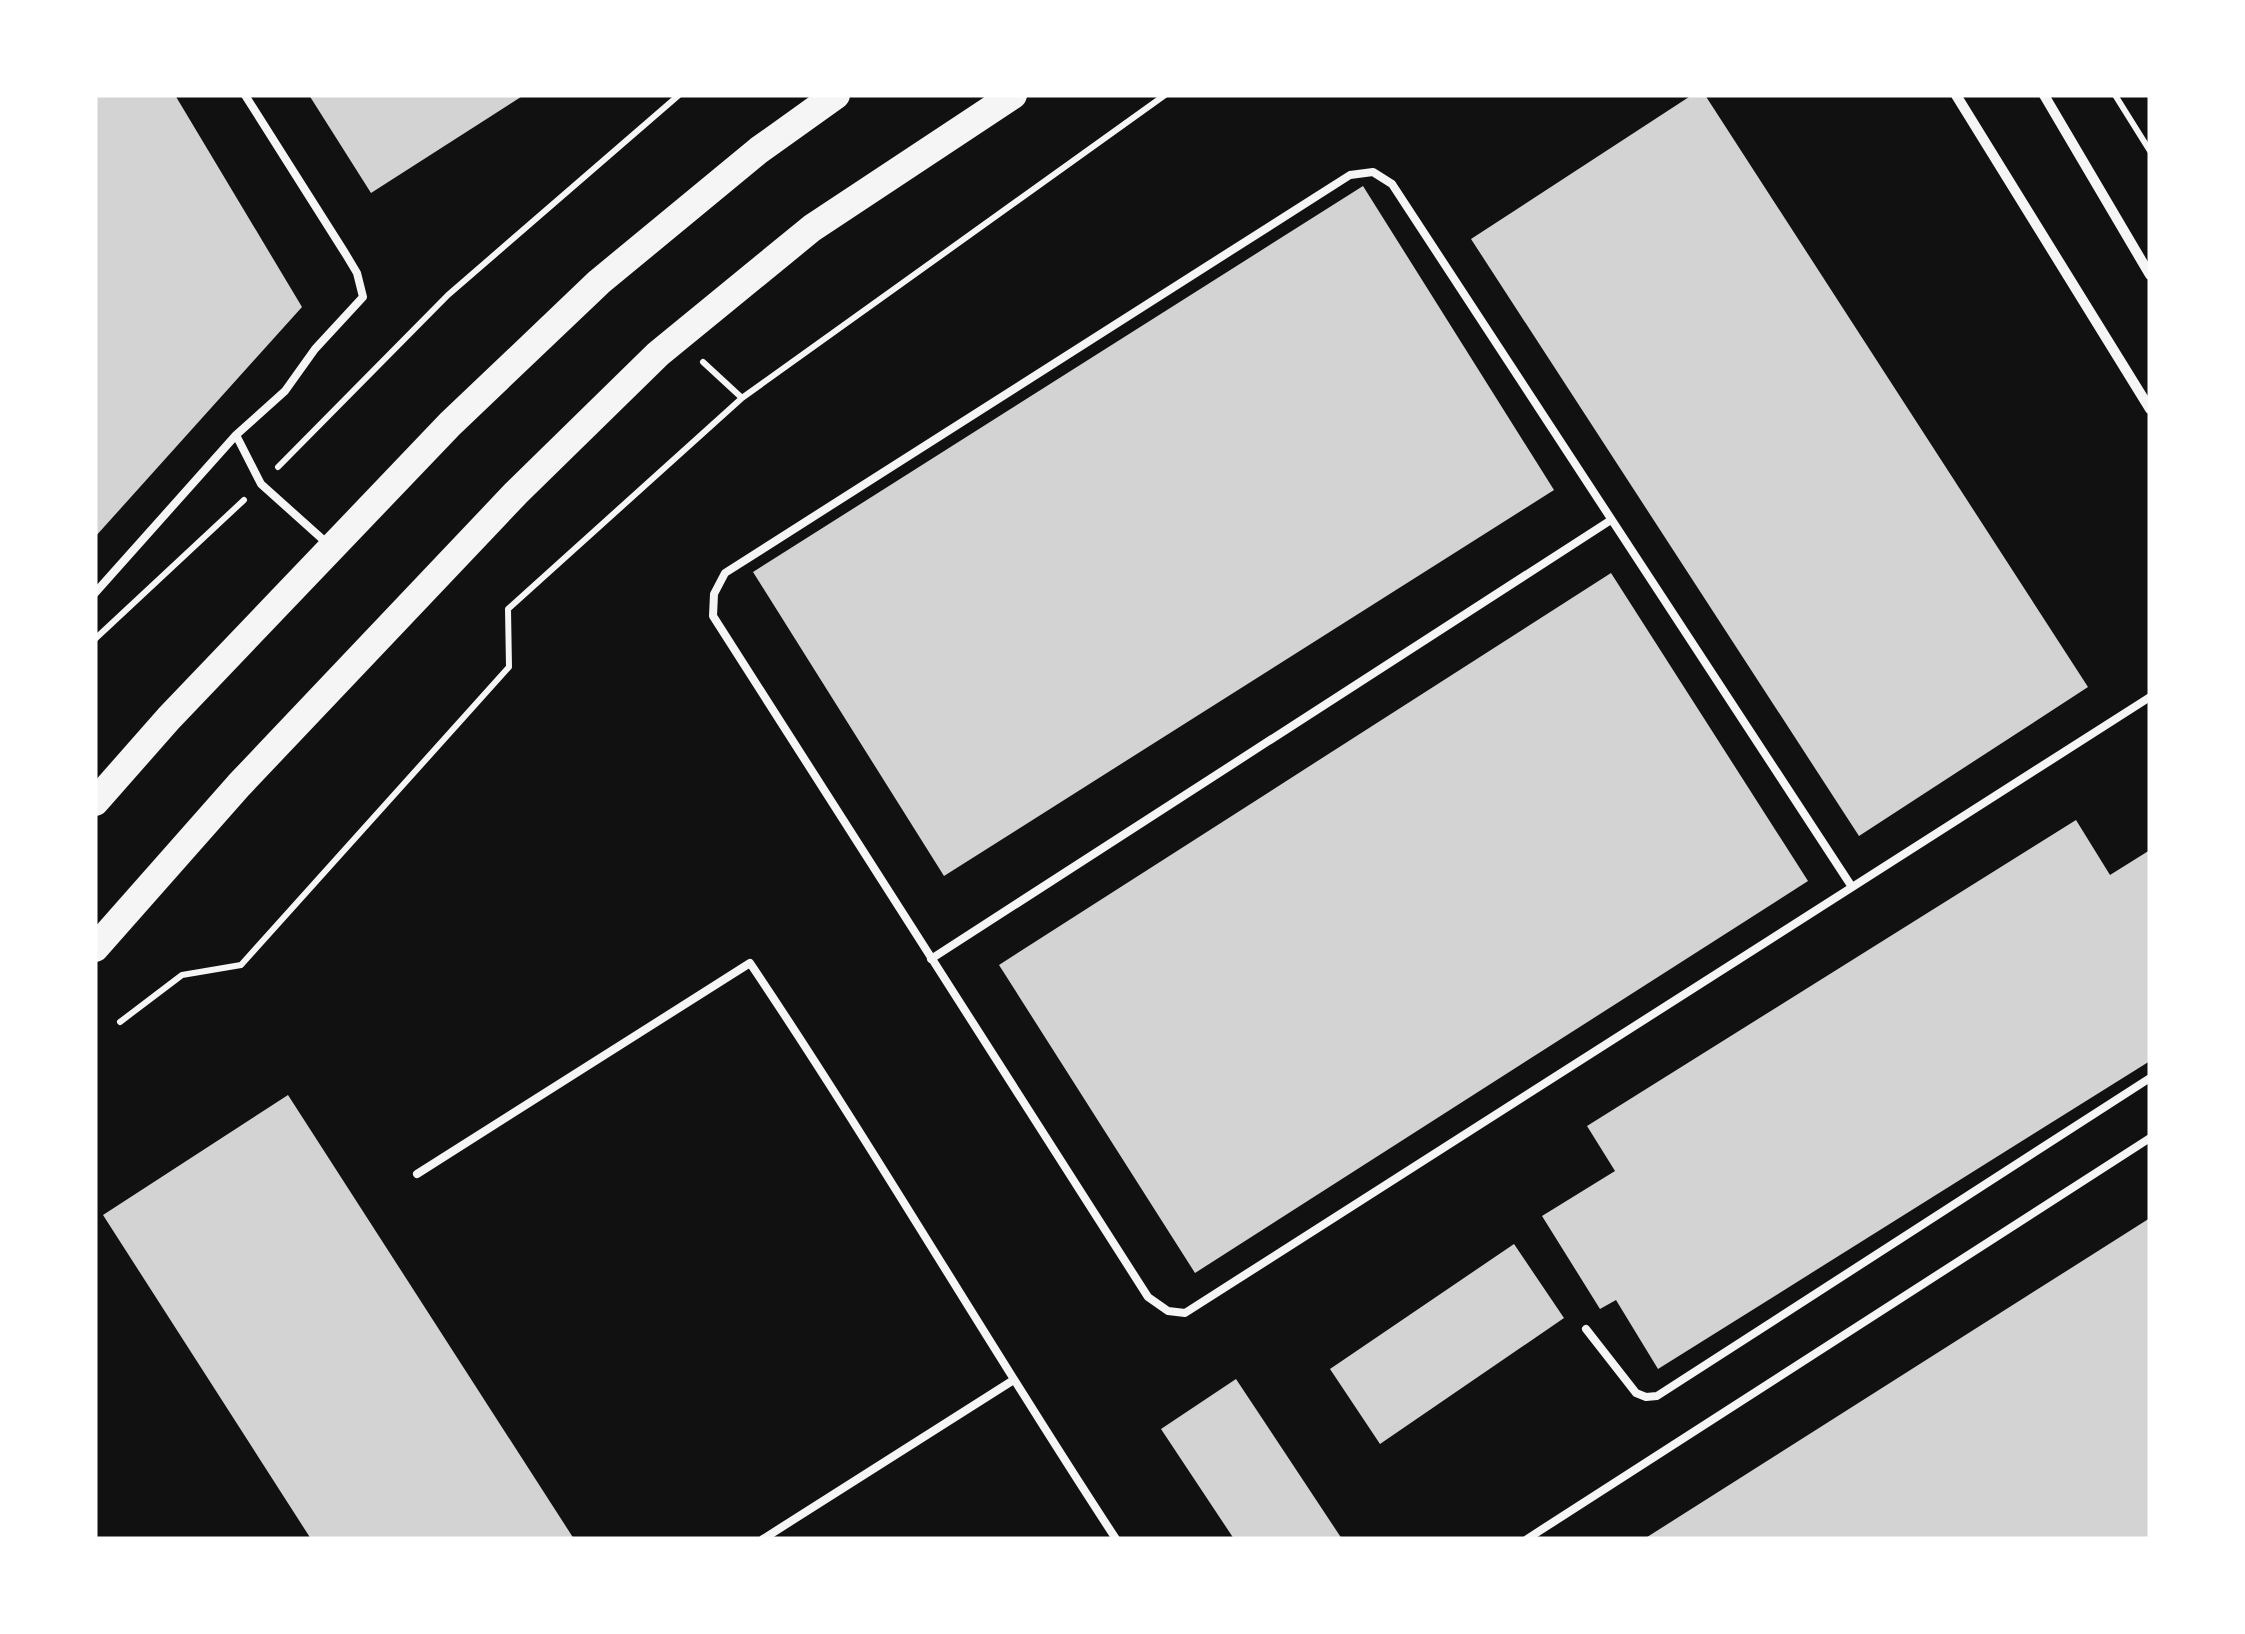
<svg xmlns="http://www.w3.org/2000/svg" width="2245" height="1634" font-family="'Fira Sans Condensed',sans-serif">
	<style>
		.building { fill: #d3d3d3 }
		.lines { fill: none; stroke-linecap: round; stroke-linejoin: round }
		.path { stroke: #f5f5f5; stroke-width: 6 }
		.service { stroke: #f5f5f5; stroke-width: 8 }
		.minor { stroke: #f5f5f5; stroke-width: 10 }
		.trunk { stroke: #f5f5f5; stroke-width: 28 }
	</style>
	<rect width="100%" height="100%" fill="#111"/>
	<!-- building -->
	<path class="building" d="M95 95H175L302 307 95 537Z
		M309 95H524L371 193Z
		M1692 95H1705L2088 687 1859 836 1471 239Z
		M1363 186 1554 490 944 876 753 572Z
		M1611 573 1808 881 1195 1273 999 965Z
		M2076 820 2110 875 2150 850V1061L1658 1369 1616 1300 1600 1309 1542 1216 1615 1171 1587 1126Z
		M288 1095 574 1539H311L103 1215Z
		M2150 1218V1539H1644Z
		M1514 1244 1564 1318 1380 1444 1330 1369Z
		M1236 1379 1342 1539H1234L1161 1429Z"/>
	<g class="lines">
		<!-- path -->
		<path class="path" d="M2115 95 2150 151
			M703 362 742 398 1165 95
			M278 467 448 295 679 95
			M95 639 244 500
			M120 1022 182 975 241 965 509 667 508 609 742 398"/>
		<!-- service -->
		<path class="service" d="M236 435 261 484 329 545
			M95 593 236 435 285 391 315 349 363 297 357 273 345 253 245 95
			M1852 887 1392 184 1373 172 1350 175 725 573 714 594 713 616 1148 1297 1168 1311 1185 1313 2150 697
			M931 959 1611 520
			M417 1174 750 963C877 1152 991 1349 1116 1539
			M1586 1329 1636 1393 1646 1397 1657 1396 2150 1078
			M763 1539 1012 1381
			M1527 1539 2150 1138"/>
		<!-- minor -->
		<path class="minor" d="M1956 95 2150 409
			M2044 95 2150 275"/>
		<!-- trunk -->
		<path class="trunk" d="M95 802 169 718 450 424 599 282 759 150 836 95
			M95 948 239 785 516 493 658 354 812 228 1013 95"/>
	</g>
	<!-- border -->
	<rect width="2245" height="1634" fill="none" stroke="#ffffff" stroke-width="195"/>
</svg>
